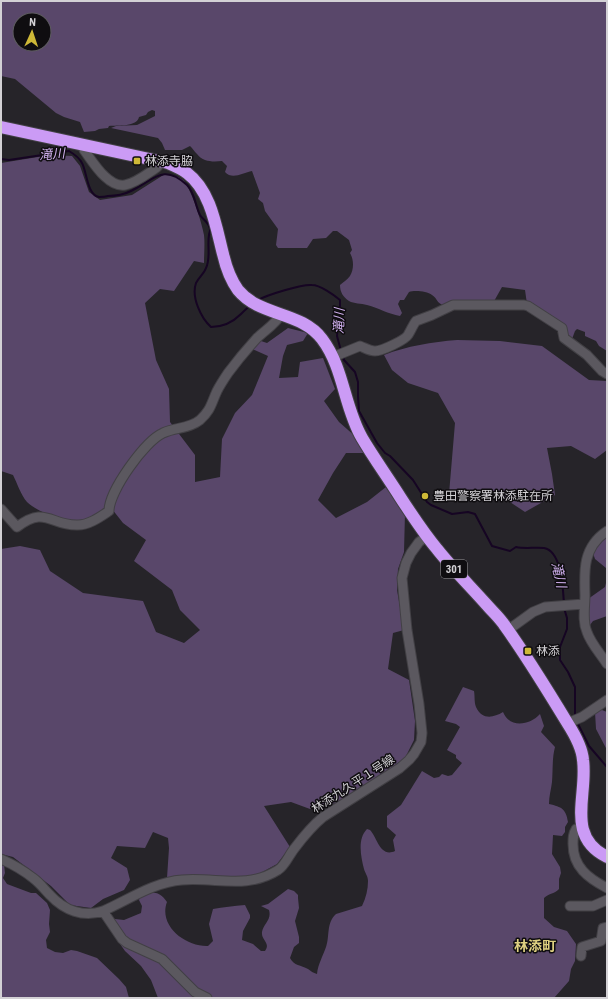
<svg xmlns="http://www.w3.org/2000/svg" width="608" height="999" font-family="'Roboto Condensed','Noto Sans JP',sans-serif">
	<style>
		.forest { fill: #59476a; fill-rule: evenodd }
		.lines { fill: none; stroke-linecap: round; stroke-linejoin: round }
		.stream { stroke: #160523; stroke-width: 2 }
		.minor-casing { stroke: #424045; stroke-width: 11 }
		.highway-casing { stroke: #424045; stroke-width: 14 }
		.minor { stroke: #5b585f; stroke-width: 9 }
		.highway { stroke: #cb9bf5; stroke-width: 12 }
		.poi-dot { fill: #ceb837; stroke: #0f0d10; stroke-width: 1.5 }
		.labels { text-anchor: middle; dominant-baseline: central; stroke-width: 3; stroke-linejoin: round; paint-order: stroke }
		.shield { fill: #0f0d10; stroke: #98969a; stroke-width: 1 }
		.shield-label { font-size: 11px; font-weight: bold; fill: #d3d1d5 }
		.poi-label { font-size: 12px; fill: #d3d1d5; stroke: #0f0d10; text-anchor: start }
		.street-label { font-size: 12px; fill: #d3d1d5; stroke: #0f0d10 }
		.water-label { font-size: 13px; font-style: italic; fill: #d1b1ef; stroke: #0f0d10 }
		.quarter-label { font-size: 14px; font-weight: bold; fill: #ded081; stroke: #0f0d10 }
	</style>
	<rect width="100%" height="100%" fill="#262429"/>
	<!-- forest -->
	<path class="forest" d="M1 1H607V351L599 346 596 341 585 336V332L577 329 575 331 572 339 527 304 525 290 502 287 493 303 444 305C437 304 438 299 432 295 427 291 414 290 409 292L404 300H400L398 304 402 313 400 316C388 314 379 308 367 305 361 303 354 304 349 301 343 297 340 292 340 285 343 282 347 280 350 276 354 269 354 260 350 253L352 250 349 240 337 231H333L326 238 313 239 307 248H278L276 245 278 229 265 211 263 203 258 199 260 193 252 171C243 173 232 180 225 172L227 166 222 161C213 162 203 162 197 154 194 151 193 149 190 146L182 150H165L162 143 158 138 111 128 116 126 137 125 155 116V111L152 110 148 112 146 115 139 117C137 127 118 125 109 126L108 128 99 129 95 131 84 132 80 122 64 117 56 113 15 79 1 76ZM20 20H44V44H20Z
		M50 155 72 156 80 166 89 192 100 200 132 195 165 174C171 175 178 176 183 180 191 188 202 223 204 235 205 244 204 254 204 263L194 261 174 291 160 289 145 303 156 360 169 389 170 422 195 455V482L220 477 222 439 235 413 252 395 268 356 250 348 258 340 267 343 288 328 308 333 303 341 287 345 283 356 279 378 298 377 300 362 323 358 335 389 324 401 339 422 364 444 365 453H346L333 473 318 500 336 518 367 502 386 487 405 513 404 552 398 569 397 590 404 630 393 633 388 669 409 680 415 721 414 740 405 758 357 793 332 804 310 809 291 802 264 806 290 847 277 864 255 876 230 877 167 878 169 848 168 838 153 832 145 848 117 846 111 858 127 868 130 880 124 890 103 899 91 908 70 905 51 886 13 857 1 854V549L20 546 40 550 50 571 83 593 143 601 156 632 184 643 200 630 180 610 172 590 134 561 146 540 123 523 112 509C104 513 96 519 87 521 72 525 38 513 27 502 21 495 17 483 13 475L1 471V163Z
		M457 340 500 341 542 346 589 380 607 381V450L595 459 571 446 547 448 552 474 555 495 525 512 495 492H478L465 498 449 494 455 423 438 393 408 383 392 370 384 355C407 346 432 342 457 340Z
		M607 533V572L606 568 595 559 593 553 599 543Z
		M607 579V616L593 621 590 625H586L588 599 605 587Z
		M463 687 474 691C475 696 474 702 476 707 482 720 493 718 503 712 510 729 530 725 540 714L544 726 541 732 555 747C552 758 553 770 552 782 551 790 549 796 549 804 562 807 566 809 568 822L565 827V832L562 836 553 835 552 854 560 867 561 873 559 879V889C555 894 549 893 544 898V918L554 927 567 931 576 944 575 961 571 969 569 981 554 998H158L151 980 141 966 125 951 113 934 112 921 115 919 124 920 141 913 142 906 139 900 140 897C152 891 159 890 167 902 158 926 186 947 208 946L213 941 209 924 213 909C223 907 234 906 245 905L250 915V918L243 931 242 940 253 944 261 951H265C271 943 261 940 262 932 263 924 272 920 269 910L261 906 268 904 288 889 294 891 298 895V898L299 908 295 921 299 937V943L294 947 290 958C294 966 301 965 308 969 311 971 313 973 317 974 318 964 323 956 326 947 330 936 326 923 336 914L362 906C366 898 368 889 368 881 368 876 365 873 364 869 361 857 357 839 367 829L370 830C377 837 380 858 395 851L393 840 396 835 387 827V816L401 805 422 771 434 778 439 777 442 774 448 776 452 775 462 763 456 758V755L447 750 460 727 456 724 445 721Z
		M602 710 607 712V750L596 729 595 712 596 711Z
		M1 862 4 865 5 873 3 878 7 884 31 893H36L47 903 50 910 49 924 50 932 46 940 47 948 55 952 63 953 71 950 77 951 97 958 119 979 126 987 129 998H1Z"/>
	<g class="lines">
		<!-- stream -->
		<path class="stream" d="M1 159 9 160 69 151C74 154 79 157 82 163 87 172 87 195 99 197 101 197 105 197 108 196 116 196 123 195 131 191 154 180 163 163 187 185 195 193 195 205 200 215 203 220 210 223 210 230 210 232 209 233 209 235 207 246 211 258 206 268 204 274 199 277 196 283 191 297 201 318 211 327 222 327 233 322 241 314 244 311 247 308 251 305
			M258 300C267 295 302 284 312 285 320 285 334 295 340 300V308L337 336 341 351
			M343 356 344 360 355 372 358 382V396L359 411 377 443 385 453 390 456 413 480 427 502 431 505 452 514 468 512 475 514 492 546 510 551 516 547C525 549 535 547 544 548 562 551 563 590 564 604
			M564 608 567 618V629L560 647V660L568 672 575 687V714L576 718
			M577 722 589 746 607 767"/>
		<!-- minor casing -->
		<g class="minor-casing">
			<path id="minor" d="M84 145V150C93 162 108 188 125 185 136 183 147 174 156 168L159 165 160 162
				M333 357 360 346C365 348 370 351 375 351 382 351 405 340 408 335 411 330 413 325 416 321L432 315 453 305H524L528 306 562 328 564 338 587 355 602 371 607 374
				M1 509 17 527C46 505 50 526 78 525 89 525 100 517 109 511 109 491 145 441 163 433 175 427 189 429 200 420 211 410 211 404 217 391 220 385 224 379 228 373 237 361 247 349 257 338 265 330 276 324 281 314
				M607 531C583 547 584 570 585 595 585 607 582 621 587 632 591 644 601 654 607 664
				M508 630 533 612 545 607 584 604
				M568 723 582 717 607 700
				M582 827 576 829C573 834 573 838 573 844 573 867 588 878 607 888
				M1 859C12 864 23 870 33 878 40 883 44 889 50 895 64 910 83 918 103 911 128 900 154 882 182 880 217 877 246 890 278 870 285 866 289 855 294 849 303 837 312 826 323 817L400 768 409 760 414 754 421 742 422 733 419 704 407 630 402 578 406 563 411 553 419 542 427 536
				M570 906H593L607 900
				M103 911 122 939 127 943 162 959 195 992 207 998
				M581 956 582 947 601 941 603 928 607 927"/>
		</g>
		<!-- highway casing -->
		<g class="highway-casing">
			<path id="highway" d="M1 127 168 163C175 166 182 169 187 173 211 191 216 227 223 254 226 267 230 279 238 290 260 317 301 311 322 339 344 368 344 407 362 438 372 455 384 472 395 489 408 509 421 530 437 549 452 568 469 585 486 604 492 611 500 618 505 626 528 658 548 691 568 724 575 735 582 747 583 760 588 795 565 836 607 857"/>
		</g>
		<!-- minor -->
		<use href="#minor" class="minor"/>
		<!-- highway -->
		<use href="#highway" class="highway"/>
	</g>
	<!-- markers -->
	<g class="poi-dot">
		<rect x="133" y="157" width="8" height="8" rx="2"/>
		<circle cx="425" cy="496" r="4"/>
		<rect x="524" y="647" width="8" height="8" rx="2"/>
	</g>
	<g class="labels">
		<!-- shield labels -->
		<rect class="shield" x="441" y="560" width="26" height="18" rx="3"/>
		<g class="shield-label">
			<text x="454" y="569">301</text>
		</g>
		<!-- poi labels -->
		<g class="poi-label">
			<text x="145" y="161">林添寺脇</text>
			<text x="433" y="496">豊田警察署林添駐在所</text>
			<text x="536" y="651">林添</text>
		</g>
		<!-- street labels -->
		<g class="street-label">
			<text transform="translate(353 784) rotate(-33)">林添九久平１号線</text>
		</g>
		<!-- water labels -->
		<g class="water-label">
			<text transform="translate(52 154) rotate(-4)">滝川</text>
			<text transform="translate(339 321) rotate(-88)">滝川</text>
			<text transform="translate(559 575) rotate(77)">滝川</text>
		</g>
		<!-- quarter labels -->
		<g class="quarter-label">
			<text x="535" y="946">林添町</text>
		</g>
	</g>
	<!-- border -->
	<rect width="608" height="999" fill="none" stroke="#d3d1d5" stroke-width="4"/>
	<!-- north arrow -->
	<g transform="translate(32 32) rotate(3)"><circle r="19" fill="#0f0d10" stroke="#5d5b5f"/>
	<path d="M0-3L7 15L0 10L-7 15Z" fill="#ceb837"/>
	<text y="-6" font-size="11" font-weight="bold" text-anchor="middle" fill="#d3d1d5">N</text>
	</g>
</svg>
